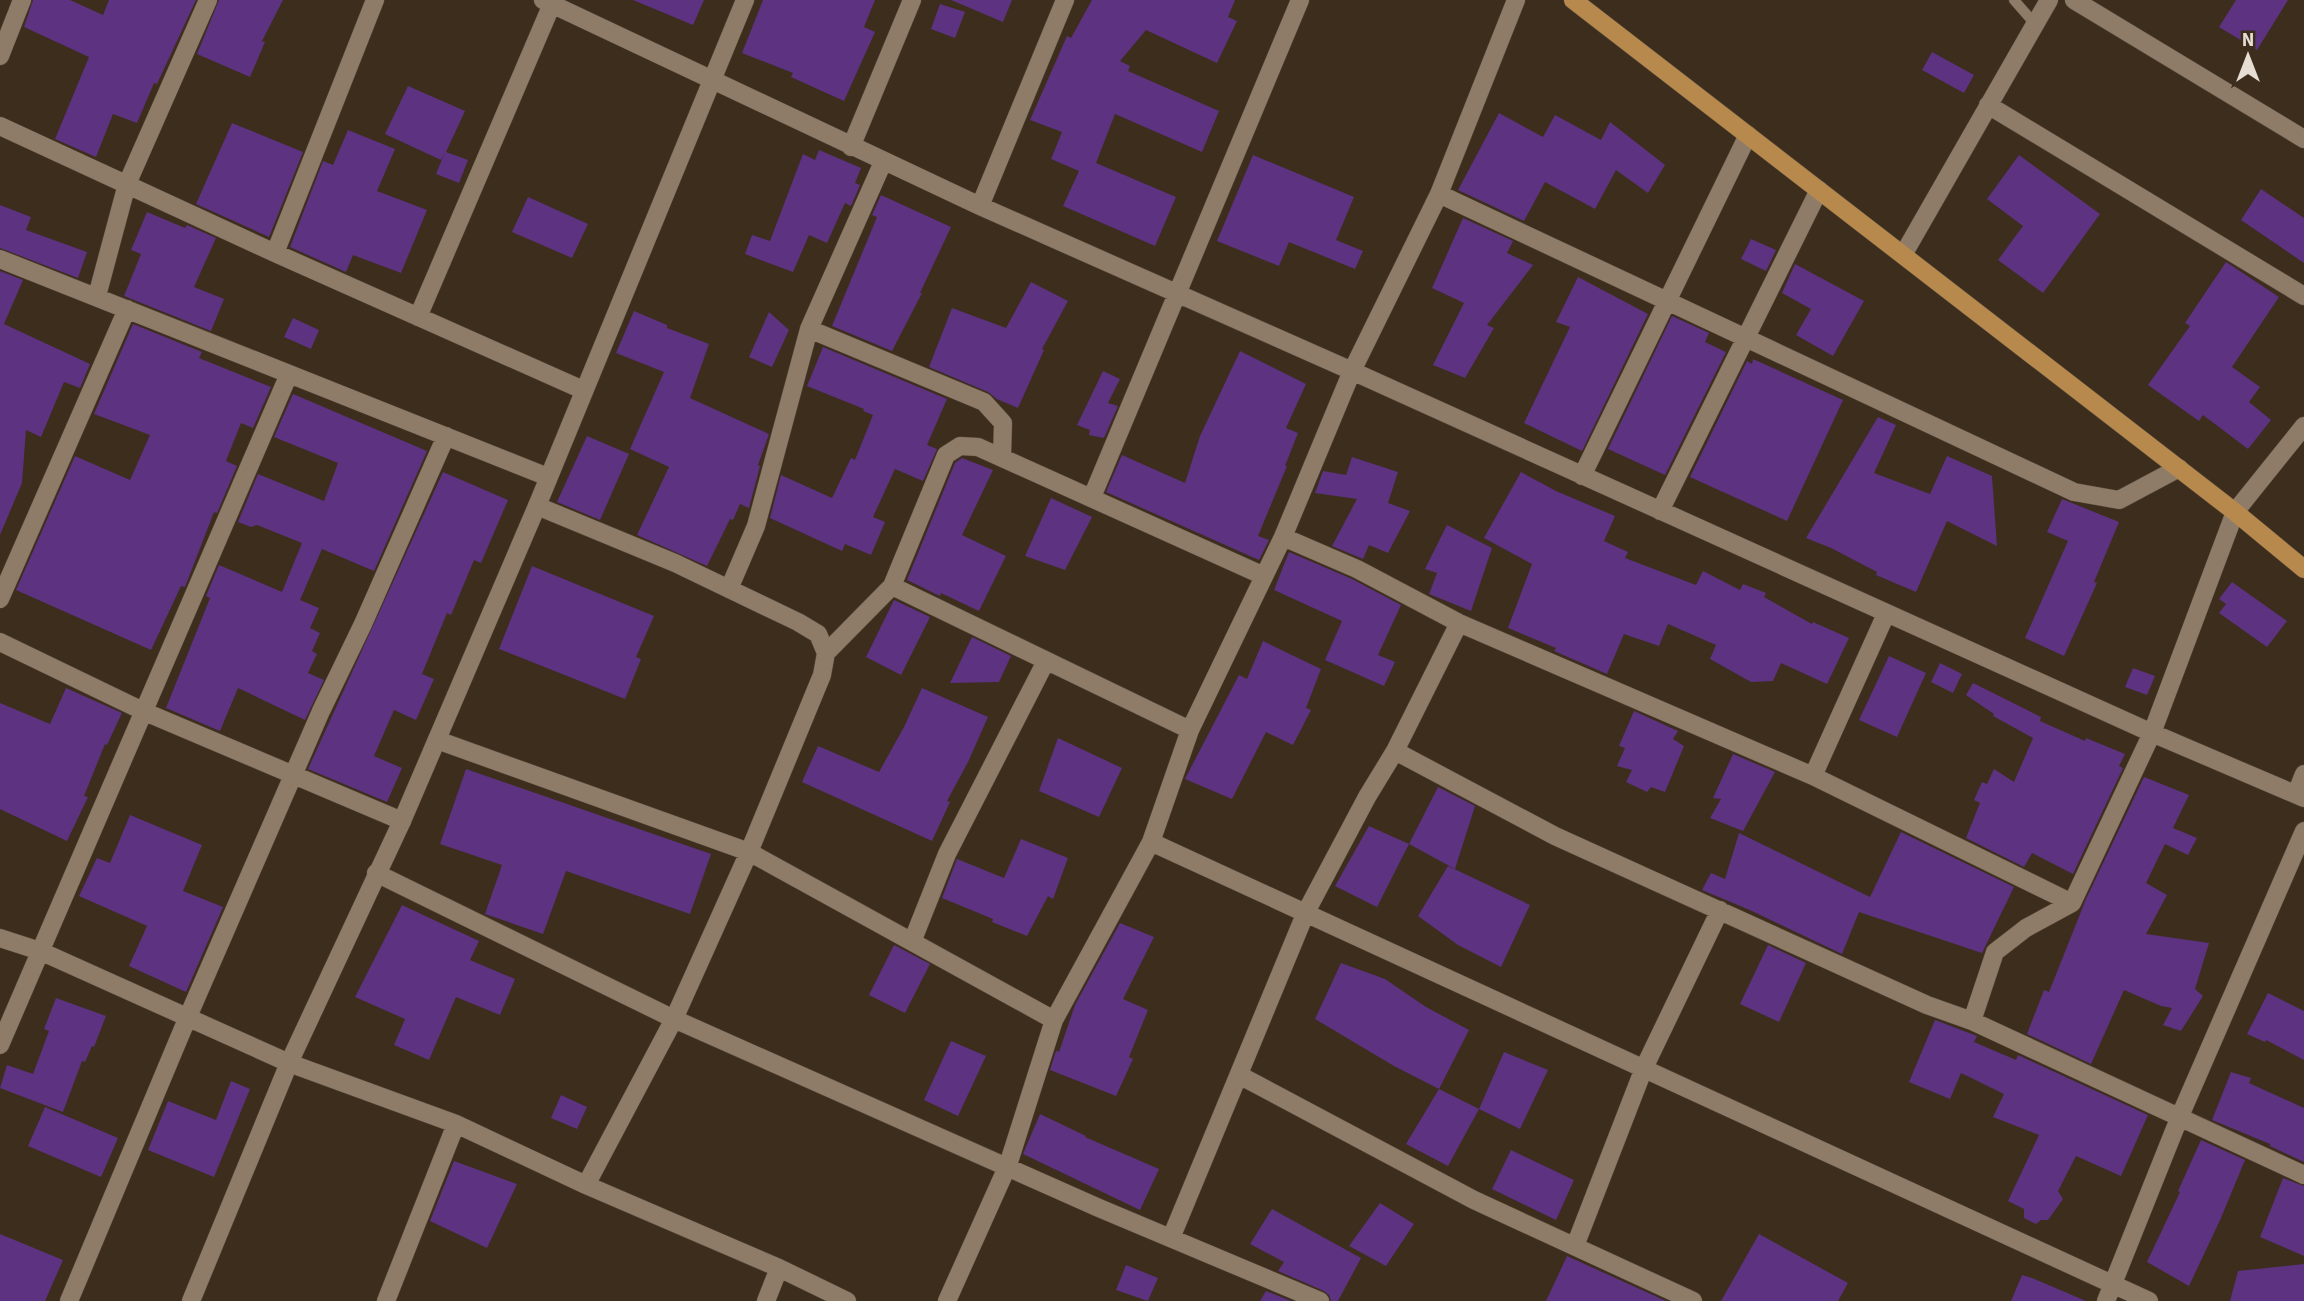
<svg xmlns="http://www.w3.org/2000/svg" width="2304" height="1301" font-family="'Source Sans 3',sans-serif">
	<style>
		.building { fill: #5d3280 }
		.lines { fill: none; stroke-linecap: round; stroke-linejoin: round }
		.service-casing { stroke: #56493b; stroke-width: 11 }
		.minor-casing { stroke: #56493b; stroke-width: 19 }
		.tertiary-casing { stroke: #56493b; stroke-width: 19 }
		.primary-casing { stroke: #56493b; stroke-width: 19 }
		.service { stroke: #8e7c69; stroke-width: 10 }
		.minor { stroke: #8e7c69; stroke-width: 18 }
		.tertiary { stroke: #8e7c69; stroke-width: 18 }
		.primary { stroke: #b7894d; stroke-width: 18 }
	</style>
	<rect width="100%" height="100%" fill="#3c2d1d"/>
	<!-- building -->
	<path class="building" d="M33 0H70L103 15 109 0H196L157 84 154 83 137 123 113 114 96 157 55 139 89 57 24 27Z
		M219 0H283L262 41 265 42 250 77 197 54Z
		M633 0H704L693 25Z
		M763 0H875L864 27 875 32 844 101 791 77 793 73 742 53Z
		M951 0H1012L1003 22Z
		M1092 0H1235L1228 17 1237 21 1217 63 1146 30 1120 61 1130 66 1128 71 1219 111 1202 152 1115 114 1096 163 1176 197 1155 246 1063 206 1079 171 1051 159 1062 132 1030 120 1067 36 1071 38Z
		M2236 0H2288L2257 50 2219 27Z
		M940 4 965 12 955 38 931 29Z
		M1932 52 1974 75 1964 93 1922 70Z
		M408 86 465 111 446 152 468 160 459 183 436 174 445 152 441 160 385 134Z
		M1499 113 1543 137 1555 115 1601 140 1610 122 1665 165 1648 193 1616 170 1595 209 1545 182 1524 221 1458 190Z
		M232 123 303 152 269 237 196 204Z
		M348 130 395 149 377 191 427 210 401 273 353 255 346 272 290 247 323 161 333 165Z
		M819 150 861 168 855 183 860 185 851 206 845 203 827 243 809 235 793 272 745 254 752 235 770 241 803 154 815 160Z
		M1253 155 1354 197 1336 240 1363 251 1355 269 1289 242 1279 266 1217 241Z
		M2019 155 2100 214 2043 293 1998 260 2023 226 1987 199Z
		M2261 189 2304 218V263L2241 220Z
		M881 195 951 227 920 293H922L892 351 832 326 877 217 872 215Z
		M528 197 588 224 572 258 512 232Z
		M0 205 31 217 26 230 87 252 78 278 0 248Z
		M147 212 185 228 187 225 216 238 194 287 224 299 211 331 124 296 141 254 131 250Z
		M1463 218 1513 241 1507 253 1533 265 1487 325 1494 328 1465 378 1433 365 1464 303 1432 288Z
		M1751 239 1776 250 1766 271 1741 259Z
		M2226 262 2279 297 2232 367 2260 387 2249 402 2271 420 2248 449 2203 415 2199 421 2148 385 2190 326 2185 323Z
		M1795 264 1864 301 1833 356 1796 335 1811 309 1782 293Z
		M0 271 23 280 4 324 90 364 80 388 64 382 41 437 26 430 22 483 0 535Z
		M1578 277 1648 314 1582 451 1524 423 1570 327 1556 322Z
		M1031 282 1068 301 1042 349 1044 350 1018 408 997 399 988 392 929 367 952 308 1006 328Z
		M634 311 667 325V328L709 344 690 398 769 434 758 465 760 466 749 508 740 504 733 520 730 519 707 566 637 535 669 467 630 449 664 372 616 353Z
		M769 312 789 330 772 367 749 357Z
		M1672 316 1709 333 1705 342 1726 352 1665 475 1608 449Z
		M293 318 319 330 311 349 284 337Z
		M133 324 202 352 199 358 271 387 253 428 241 423 226 461 237 466 217 513 214 512 185 587 181 586 151 650 16 590 75 456 130 480 150 435 94 414Z
		M823 347 947 399 927 445 937 449 923 481 895 469 873 517 885 522 871 555 845 544 842 551 770 518 781 475 832 498 851 458 855 460 873 415 863 411 864 409 807 386Z
		M1240 351 1306 384 1286 428 1298 433 1285 466H1287L1258 536 1269 540 1259 560 1106 492 1122 455 1185 483 1200 436Z
		M1753 359 1843 400 1787 521 1690 477 1747 361 1752 364Z
		M1103 371 1120 379 1108 403 1118 406 1104 438 1089 435 1090 430 1077 425Z
		M293 394 427 451 374 571 322 549 300 600 319 608 310 628 320 633 312 651 317 654 308 673 324 680 305 720 238 688 220 731 166 708 210 598 206 596 219 565 282 592 302 543 257 525 251 527 238 522 258 474 324 501 338 463 274 437Z
		M1878 417 1896 425 1874 473 1930 494 1947 456 1992 476 1997 546 1947 521 1916 592 1876 575 1877 572 1831 548 1806 538Z
		M587 436 629 454 600 520 557 502Z
		M1352 457 1398 472 1388 503 1410 511 1388 553 1369 545 1363 559 1332 546 1357 499 1315 493 1323 471 1346 475Z
		M962 458 993 470 962 535 1006 556 979 611 941 593 940 596 907 580 955 463Z
		M443 472 508 500 481 563 474 560 451 615 447 613 422 674 434 679 416 720 394 710 374 756 402 768 387 802 308 769Z
		M1521 472 1556 491 1615 516 1604 541 1628 552 1625 558 1696 585 1703 571 1740 590 1743 584 1766 593 1764 597 1812 624 1813 622 1849 638 1827 684 1781 663 1773 681 1751 682 1710 659 1716 645 1668 624 1659 646 1624 634 1607 674 1554 651 1556 648 1508 628 1532 564 1484 538Z
		M1051 498 1092 517 1065 570 1025 556Z
		M2062 499 2119 522 2094 582 2097 583 2064 656 2025 638 2068 541 2047 532Z
		M1447 525 1492 548 1471 611 1429 594 1437 573 1425 569Z
		M1289 552 1352 579 1401 605 1378 655 1395 662 1384 686 1325 660 1342 621 1274 590Z
		M532 566 654 616 636 657 641 659 625 699 499 649Z
		M2232 582 2287 621 2267 647 2219 613 2226 604 2219 599Z
		M894 600 930 617 901 675 866 657Z
		M972 637 1011 656 999 682 950 683Z
		M1263 641 1321 669 1306 708 1311 710 1293 745 1266 732 1232 799 1185 779 1239 675 1247 679Z
		M1889 656 1926 673 1897 737 1859 720Z
		M1940 663 1962 674 1953 693 1931 682Z
		M2133 668 2155 676 2147 695 2125 687Z
		M1973 683 2041 717 2040 721 2085 741 2086 738 2125 754 2119 766 2123 768 2073 874 2032 853 2024 867 1966 838 1980 803 1974 800 1982 782 1987 784 1994 769 2014 782 2033 738 1993 716 1994 714 1966 695Z
		M66 688 122 713 107 745 105 744 84 796 88 797 67 841 0 809V703L50 724Z
		M922 688 988 717 968 762 947 801 950 802 932 841 802 782 818 746 879 772 904 727Z
		M1634 711 1678 731 1673 739 1684 746 1665 792 1651 787 1647 792 1626 782 1632 770 1617 766 1625 748 1619 746Z
		M1058 738 1122 768 1099 817 1039 791Z
		M1733 754 1775 772 1743 831 1710 818 1721 799 1713 798Z
		M466 769 711 854 690 914 566 871 543 934 485 914 502 865 440 844Z
		M2144 777 2189 795 2173 828 2197 838 2188 855 2165 844 2146 883 2167 895 2146 934 2209 943 2195 989 2203 996 2181 1031 2163 1025 2172 1008 2161 1006 2124 990 2091 1064 2027 1034 2044 990 2049 992 2086 899Z
		M1438 787 1475 806 1455 869 1409 844Z
		M130 815 202 845 183 891 223 907 186 992 129 966 147 926 79 896 97 858 110 863Z
		M1369 826 1409 844 1377 907 1335 886Z
		M1901 832 2014 887 1982 953 1859 912 1842 954 1752 911 1702 890 1711 873 1725 879 1739 833 1870 897Z
		M1021 839 1068 858 1053 899 1048 896 1027 936 992 922 993 919 942 898 957 859 1004 878Z
		M1448 866 1530 905 1501 967 1458 945 1418 916Z
		M402 905 479 941 470 960 515 979 500 1015 456 997 429 1060 394 1045 405 1019 355 997Z
		M1120 923 1154 937 1123 999 1148 1010 1129 1057 1133 1059 1116 1096 1050 1070 1056 1051 1059 1052 1075 1005Z
		M894 945 930 964 905 1013 869 995Z
		M1768 945 1806 963 1779 1022 1740 1004Z
		M1341 963 1385 979 1426 1007 1469 1030 1439 1089 1394 1066 1315 1019Z
		M2268 993 2304 1011V1060L2266 1040 2265 1042 2247 1034Z
		M56 998 106 1016 94 1047 92 1046 85 1062 82 1061 63 1112 0 1088 7 1065 33 1074 49 1031 44 1029Z
		M1935 1020 1977 1036 1974 1042 2016 1060 2018 1055 2148 1115 2121 1176 2076 1156 2058 1191 2063 1199 2048 1220H2041L2036 1224 2024 1218V1209L2008 1201 2039 1135 1993 1117 2004 1094 1961 1073 1950 1099 1909 1082Z
		M951 1041 986 1056 958 1116 924 1100Z
		M1504 1052 1548 1070 1520 1129 1479 1109Z
		M2231 1072 2251 1078 2249 1083 2304 1108V1162L2270 1146V1144L2212 1120Z
		M231 1081 250 1089 214 1177 148 1150 168 1101 216 1120Z
		M1439 1089 1479 1109 1448 1166 1406 1144Z
		M561 1095 587 1107 577 1129 551 1118Z
		M45 1107 118 1138 101 1177 28 1146Z
		M1040 1114 1086 1136 1085 1137 1159 1169 1140 1210 1023 1154Z
		M2201 1140 2245 1160 2221 1218 2189 1286 2147 1262 2180 1192 2178 1191Z
		M1511 1150 1574 1180 1556 1220 1492 1189Z
		M454 1161 517 1184 487 1248 430 1221Z
		M2283 1178 2304 1186V1256L2260 1237Z
		M1380 1203 1414 1224 1386 1266 1349 1246Z
		M1272 1209 1361 1258 1338 1301H1331L1329 1295 1324 1291 1278 1271 1284 1262 1250 1244Z
		M0 1234 63 1260 45 1301H0Z
		M1759 1234 1848 1283 1838 1301H1721Z
		M1567 1256 1666 1301H1546Z
		M2304 1264V1301H2230L2238 1271Z
		M1126 1265 1158 1278 1148 1301 1116 1290Z
		M2022 1275 2032 1278 2086 1301H2011Z
		M1266 1291 1291 1301H1260Z"/>
	<g class="lines">
		<!-- service casing -->
		<g class="service-casing">
			<path id="service" d="M2014 0 2035 24"/>
		</g>
		<!-- minor casing -->
		<g class="minor-casing">
			<path id="minor" d="M543 0 980 206 1352 371 2152 733 2304 798
				M2074 0 2304 139
				M0 56 22 0
				M1988 105 2304 296
				M0 126 275 253 583 390
				M851 147 912 0
				M1439 194 2074 492 2119 500 2179 468
				M980 206 1065 0
				M275 253 375 0
				M1903 255 2049 0
				M0 259 548 477
				M97 296 127 184 208 0
				M418 317 552 4
				M809 329 984 402 1003 423 1002 457
				M1582 476 1748 135
				M1092 497 1300 0
				M537 506 675 563 798 622 818 634 826 653 822 675 749 852 674 1019 586 1185
				M1660 511 1819 190
				M1283 537 1357 569 1459 623 1813 776 2072 903
				M892 586 946 455 960 446 978 447 1264 576
				M729 589 756 526 809 329 883 162
				M0 599 127 309
				M0 642 145 712 402 821
				M826 653 892 586 1190 730
				M437 740 749 852 1054 1020
				M1395 751 1555 836 1927 1005 1972 1021 2304 1175
				M1813 776 1886 614
				M2296 794 2304 774
				M1151 842 2149 1301
				M376 873 674 1019 1099 1208 1320 1301
				M0 938 40 951 289 1063 456 1124 586 1185 779 1268 847 1301
				M912 942 947 854 1046 661
				M1972 1021 1995 952 2026 928 2072 903 2152 733 2235 512 2304 426
				M0 1045 289 374
				M1239 1075 1474 1200 1693 1301
				M1171 1238 1306 912 1367 797 1395 751 1459 623
				M1575 1246 1644 1068 1720 910
				M69 1301 187 1019 321 711 363 624 446 436
				M386 1301 456 1124
				M766 1301 779 1268
				M947 1301 1008 1165 1054 1020 1151 842 1190 730 1283 537 1352 371 1439 194 1516 0
				M2106 1301 2180 1116 2304 831"/>
		</g>
		<!-- tertiary casing -->
		<g class="tertiary-casing">
			<path id="tertiary" d="M191 1301 289 1063 402 821 537 506 745 0"/>
		</g>
		<!-- primary casing -->
		<g class="primary-casing">
			<path id="primary" d="M1573 0 2235 512 2304 569"/>
		</g>
		<!-- service -->
		<use href="#service" class="service"/>
		<!-- minor -->
		<use href="#minor" class="minor"/>
		<!-- tertiary -->
		<use href="#tertiary" class="tertiary"/>
		<!-- primary -->
		<use href="#primary" class="primary"/>
	</g>
	<!-- north arrow -->
	<g transform="translate(2248 56)" stroke="#3c2d1d" stroke-width="5" paint-order="stroke">
	<path d="M0-5L12 26L0 18L-12 26Z" fill="#e6ddd3"/>
	<text y="-10" font-size="19" font-weight="bold" text-anchor="middle" fill="#e6ddd3">N</text>
	</g>
</svg>
